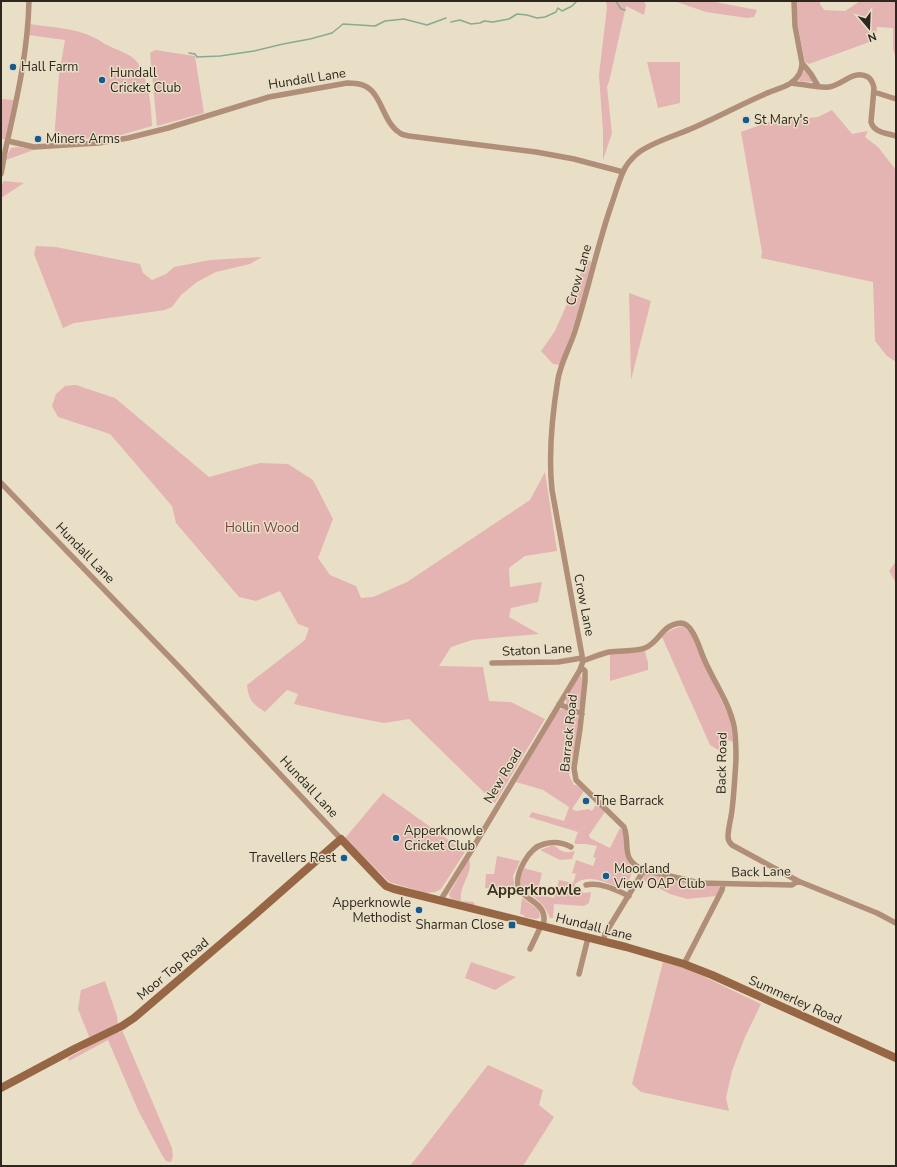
<svg xmlns="http://www.w3.org/2000/svg" width="897" height="1167" font-family="'Nunito Sans',sans-serif">
	<style>
		.green { fill: #e4b4b2 }
		.lines { fill: none; stroke-linecap: round; stroke-linejoin: round }
		.stream { stroke: #88ab8f; stroke-width: 1.5 }
		.street { stroke: #b08e78; stroke-width: 5.5 }
		.secondary { stroke: #976645; stroke-width: 8 }
		.poi-dot { fill: #145b8f; stroke: #e9dfc7; stroke-width: 1.5 }
		.labels { text-anchor: middle; dominant-baseline: central; stroke-width: 3; stroke-linejoin: round; paint-order: stroke }
		.poi-label { font-size: 13px; fill: #2c281f; stroke: #e9dfc7; text-anchor: start }
		.street-label { font-size: 13px; fill: #2c281f; stroke: #e9dfc7 }
		.park-label { font-size: 13px; fill: #7c3e3d; stroke: #e9dfc7 }
		.quarter-label { font-size: 15px; font-weight: bold; fill: #3a311e; stroke: #e9dfc7 }
	</style>
	<rect width="100%" height="100%" fill="#e9dfc7"/>
	<!-- green -->
	<path class="green" d="M606 1H643L646 4 644 15 626 6 609 82 607 87 612 133 603 160V132L599 75 607 7Z
		M674 1H710L757 10 754 17 747 18 706 12Z
		M796 1H820V4L824 10 845 11 860 1H896V58L893 49V28L877 27 875 40 809 64 805 62 798 26Z
		M29 24C49 27 75 28 93 37 99 39 103 44 109 46 119 51 132 54 138 63 149 82 151 105 152 126L121 135 100 138 54 141 59 74 65 40 28 35Z
		M155 50 195 56 204 113 157 126 150 53Z
		M647 62H680V103L658 108Z
		M806 70 813 81 811 82 800 81 799 80 804 71Z
		M1 99 14 100 5 139H1Z
		M832 110 852 134 868 131 865 137 878 147 896 170V362L887 356 875 341 873 282 761 258 762 252 741 132 768 122 818 117Z
		M18 147 36 149 6 160 9 151 11 148Z
		M4 181 24 183 1 198V185Z
		M36 246 56 247 140 264 143 273 152 280 166 274 174 267 210 260 262 257 250 264 216 272 197 282 181 295 172 307 165 310 74 323 63 328 34 254Z
		M587 259 591 262 581 304 560 365 553 364 541 351 555 331Z
		M629 293 651 301 631 380Z
		M76 385 115 398 209 477 260 463 288 464 313 480 333 519 318 558 330 575 356 586 361 598 373 597 407 582 530 500 545 472 557 551 525 556 509 568 510 587 542 582 538 602 511 608 509 617 539 634 472 640 451 647 439 666 483 667 489 701 511 702 545 719 495 803 409 719 384 723 342 715 294 704 298 694 287 690 265 712C254 705 248 700 247 685L305 640 309 628 298 624 280 591 256 601 239 597 176 523 172 506 110 434 58 417 52 406 56 394 65 386Z
		M896 561V583L889 571Z
		M683 626 691 634 730 719 733 742 719 736 720 751 710 745 662 637C669 630 675 628 683 626Z
		M645 651 648 663V670L610 681V654Z
		M579 676H581L583 681 579 708 567 705 566 704V699Z
		M561 709C567 709 573 714 578 717V722L576 742 569 775 574 785H577L584 791 572 809 576 811 589 809 592 811 597 803 605 812 589 835 590 838 610 848 620 828C627 833 623 850 626 858 628 862 631 866 634 869L626 886 621 888C607 883 588 873 575 884V887L584 893 591 892 589 903 584 906 554 904 553 918H550C547 911 544 906 539 901 525 889 515 890 524 868L542 873 537 894 554 898 559 880 573 883 576 874 572 873 576 860 593 866 596 858 593 857 597 846 586 844H576L574 843 578 832 529 817 532 812 564 821 569 807 543 790 516 782 557 712Z
		M383 793 465 852 441 889 435 892 426 893 389 882 345 838Z
		M551 846C558 846 556 848 562 851 566 853 571 852 575 851L572 859 560 860 540 850Z
		M497 856 520 861 513 876 515 890 485 888 486 874H494Z
		M469 859C474 873 458 886 461 901L474 902 475 906 452 899 450 897 449 894Z
		M647 872 717 885 720 888 717 896 687 899 670 894 643 880 644 873Z
		M522 898 538 909 540 915 539 918 536 919 524 917V915L520 914Z
		M471 962 516 977 495 990 465 978Z
		M663 962 688 969 761 1004 745 1037 732 1071 726 1098 729 1111 641 1092 632 1084Z
		M105 981 117 1016 119 1033 122 1030 172 1148 173 1156 171 1162 166 1161 162 1155 138 1110 108 1040 69 1061 68 1058 92 1044 78 1009 81 990Z
		M488 1065 543 1090 539 1105 554 1117 523 1166H410Z"/>
	<g class="lines">
		<!-- stream -->
		<path class="stream" d="M616 1 621 9 625 10
			M451 22 460 20 471 24 480 23 484 21 493 22 509 19 517 14 527 15 537 18 545 17 556 12 558 8 562 11 572 6 577 1
			M189 53 195 54 197 57 220 56 254 51 283 44 310 39 332 33 343 24 375 26 385 21 404 19 427 25 446 18"/>
		<!-- street -->
		<path class="street" d="M802 63 811 74 818 86
			M791 83C798 84 823 88 829 87 842 85 854 69 868 77 872 80 873 83 874 88L871 122C874 133 887 133 896 136
			M874 92 896 99
			M8 141 34 147 99 143 128 138 168 128 269 97 347 83C353 83 359 83 365 86 382 94 383 123 400 133 402 135 406 135 409 136L536 152 574 159 623 172
			M1 174C3 165 4 156 6 147 17 99 28 50 29 1
			M1 483 182 670 341 839
			M583 661C591 658 600 654 609 652 620 650 634 652 645 648 659 643 662 624 681 623 692 623 699 646 702 654 711 678 729 701 734 726 736 737 736 748 736 759 735 776 734 794 732 810 731 819 728 829 728 837 728 841 730 843 732 845L798 881 877 913 896 923
			M492 663 558 662 582 658
			M581 667 585 671V681L580 729 574 768 576 780 624 827C631 846 619 859 644 870L700 883 792 885 798 881
			M559 704 582 714
			M586 885C600 882 616 890 629 896
			M440 901 468 856 580 670 583 661 552 490C548 453 552 416 558 379 561 362 570 347 575 331 588 290 597 247 611 206 615 195 618 183 623 172 626 165 632 158 638 153 652 142 678 135 695 127 718 117 740 105 763 95 772 90 782 89 791 83 798 78 802 71 802 63L795 26 794 1
			M543 926C552 892 500 906 524 862 529 853 535 846 544 844 554 841 562 842 571 847
			M603 941 605 934 644 870
			M530 949 541 926
			M684 964 722 890 723 884
			M579 974 588 938"/>
		<!-- secondary -->
		<path class="secondary" d="M1 1088 76 1048 122 1026 134 1018 251 918 341 839 382 882 386 886 394 889 626 947 684 964 712 975 896 1058"/>
	</g>
	<!-- markers -->
	<g class="poi-dot">
		<circle cx="13" cy="67" r="4"/>
		<circle cx="102" cy="80" r="4"/>
		<circle cx="746" cy="120" r="4"/>
		<circle cx="38" cy="139" r="4"/>
		<circle cx="586" cy="801" r="4"/>
		<circle cx="396" cy="838" r="4"/>
		<circle cx="344" cy="858" r="4"/>
		<circle cx="606" cy="876" r="4"/>
		<circle cx="419" cy="910" r="4"/>
		<rect x="508" y="921" width="8" height="8" rx="2"/>
	</g>
	<g class="labels">
		<!-- poi labels -->
		<g class="poi-label">
			<text x="21" y="67">Hall Farm</text>
			<text x="110" y="73">Hundall<tspan x="110" dy="15">Cricket Club</tspan></text>
			<text x="754" y="120">St Mary's</text>
			<text x="46" y="139">Miners Arms</text>
			<text x="594" y="801">The Barrack</text>
			<text x="404" y="831">Apperknowle<tspan x="404" dy="15">Cricket Club</tspan></text>
			<text x="336" y="858" text-anchor="end">Travellers Rest</text>
			<text x="614" y="869">Moorland<tspan x="614" dy="15">View OAP Club</tspan></text>
			<text x="411" y="903" text-anchor="end">Apperknowle<tspan x="411" dy="15">Methodist</tspan></text>
			<text x="504" y="925" text-anchor="end">Sharman Close</text>
		</g>
		<!-- street labels -->
		<g class="street-label">
			<text transform="translate(307 79) rotate(-9)">Hundall Lane</text>
			<text transform="translate(579 275) rotate(-74)">Crow Lane</text>
			<text transform="translate(85 553) rotate(46)">Hundall Lane</text>
			<text transform="translate(584 605) rotate(79)">Crow Lane</text>
			<text transform="translate(537 650) rotate(-3)">Staton Lane</text>
			<text transform="translate(569 733) rotate(-84)">Barrack Road</text>
			<text transform="translate(722 763) rotate(-89)">Back Road</text>
			<text transform="translate(503 776) rotate(-59)">New Road</text>
			<text transform="translate(309 787) rotate(47)">Hundall Lane</text>
			<text transform="translate(761 872) rotate(-1)">Back Lane</text>
			<text transform="translate(594 927) rotate(14)">Hundall Lane</text>
			<text transform="translate(173 969) rotate(-40)">Moor Top Road</text>
			<text transform="translate(795 1000) rotate(24)">Summerley Road</text>
		</g>
		<!-- park labels -->
		<g class="park-label">
			<text x="262" y="528">Hollin Wood</text>
		</g>
		<!-- quarter labels -->
		<g class="quarter-label">
			<text x="534" y="890">Apperknowle</text>
		</g>
	</g>
	<!-- border -->
	<rect width="897" height="1167" fill="none" stroke="#2c281f" stroke-width="4"/>
	<!-- north arrow -->
	<g transform="translate(869 28) rotate(161)" stroke="#e9dfc7" stroke-width="3" paint-order="stroke">
	<path d="M0-3L7 15L0 10L-7 15Z" fill="#2c281f"/>
	<text y="-6" font-size="11" font-weight="bold" text-anchor="middle" fill="#2c281f">N</text>
	</g>
</svg>
